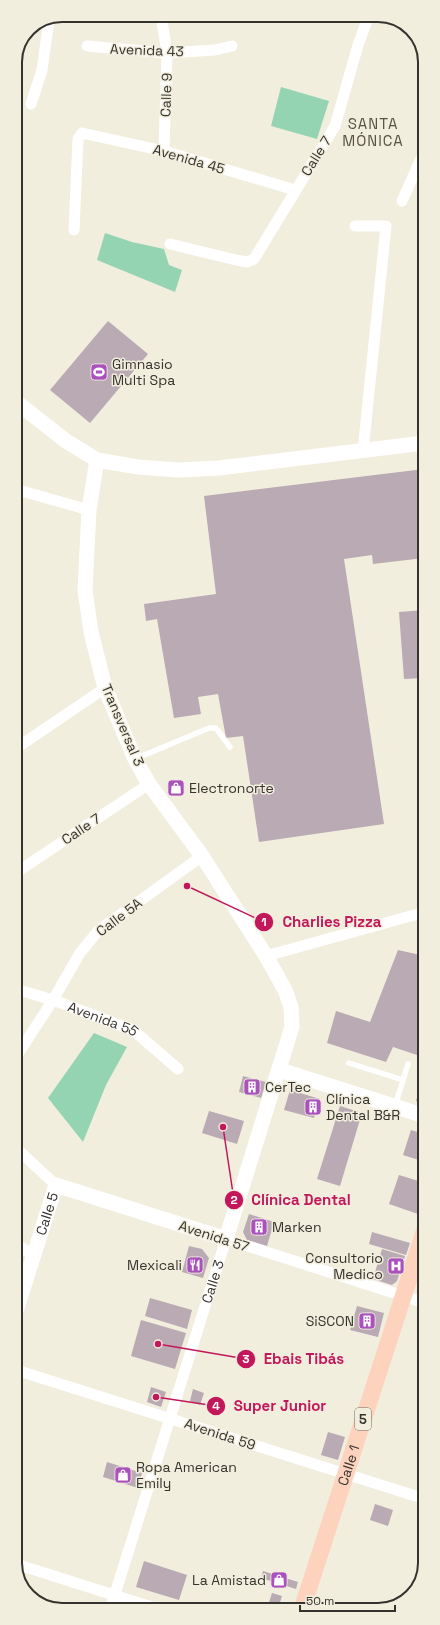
<svg xmlns="http://www.w3.org/2000/svg" width="440" height="1625" font-family="'Space Grotesk',sans-serif">
	<style>
		.green { fill: #95d4b3 }
		.building { fill: #b9aab3 }
		.lines { fill: none; stroke-linecap: round; stroke-linejoin: round }
		.lane { stroke: #fff; stroke-width: 5.5 }
		.street { stroke: #fff; stroke-width: 11 }
		.secondary { stroke: #fff; stroke-width: 15 }
		.primary { stroke: #fed3be; stroke-width: 17 }
		.labels { text-anchor: middle; dominant-baseline: central; stroke-width: 3; stroke-linejoin: round; paint-order: stroke }
		.shield { fill: #f2eede; stroke: #6e6b62; stroke-width: 1 }
		.shield-label { font-size: 13px; font-weight: bold; fill: #35332d }
		.street-label { font-size: 14px; fill: #35332d; stroke: #f2eede }
		.poi-label { font-size: 14px; fill: #35332d; stroke: #f2eede; text-anchor: start }
		.neighbourhood-label { font-size: 15px; letter-spacing: 1px; fill: #575446; stroke: #f2eede }
		.rim { fill: none; stroke: #35332d; stroke-width: 2 }
		.leader { fill: none; stroke: #c2185b; stroke-width: 1.5 }
		.callout-dot { fill: #c2185b; stroke: #f2eede; stroke-width: 1.5 }
		.mark-label { font-size: 12px; text-anchor: middle; font-weight: bold; fill: #fff }
		.callout-label { font-size: 15px; text-anchor: middle; font-weight: bold; fill: #c2185b; stroke: #f2eede; stroke-width: 3; stroke-linejoin: round; paint-order: stroke }
	</style>
	<rect width="100%" height="100%" fill="#f2eede"/>
	<!-- green -->
	<path class="green" d="M281 87 329 101 317 139 271 126Z
		M105 233 132 242 164 249 169 265 182 270 175 292 97 260Z
		M94 1033 127 1047 106 1085 83 1142 48 1098Z"/>
	<!-- building -->
	<path class="building" d="M108 321 148 354 90 423 50 390Z
		M424 469V558L373 564 372 555 344 559 384 824 259 842 243 736 226 738 218 694 198 697 201 714 174 718 157 619 146 621 144 604 216 594 204 496Z
		M424 610V678L404 679 399 612Z
		M398 950 425 956V1064L421 1062 423 1057 393 1047 386 1062 327 1043 336 1011 370 1022Z
		M243 1076 266 1082 261 1098 239 1092Z
		M423 1076H425V1103L416 1101Z
		M290 1090 320 1099 314 1118 284 1110Z
		M340 1106 362 1113 340 1186 317 1179Z
		M209 1111 244 1121 237 1144 202 1133Z
		M411 1130 425 1134V1162L403 1155Z
		M399 1175 425 1183V1193L418 1214 389 1204Z
		M249 1214 274 1222 267 1246 247 1240 243 1232Z
		M372 1232 410 1243 406 1255 369 1244Z
		M189 1246 202 1249 209 1258 203 1278 182 1272Z
		M382 1249 405 1256 397 1281 392 1285 373 1279Z
		M425 1279V1296L420 1294Z
		M150 1298 192 1310 187 1329 145 1316Z
		M357 1306 384 1313 378 1337 350 1330Z
		M141 1320 186 1333 175 1369 131 1356Z
		M151 1387 166 1392 161 1407 147 1402Z
		M193 1389 204 1393 200 1405 190 1401Z
		M328 1432 345 1437 338 1460 321 1455Z
		M107 1462 142 1473 138 1488 103 1477Z
		M375 1504 393 1510 388 1526 370 1520Z
		M144 1561 187 1575 179 1600 136 1587Z
		M263 1571 298 1582 296 1589 261 1578Z
		M272 1593 282 1596 278 1609H267Z"/>
	<g class="lines">
		<!-- lane -->
		<path class="lane" d="M135 759 209 728H216L230 747
			M349 1063 403 1080
			M395 1106 408 1064"/>
		<!-- street -->
		<g class="street">
			<path d="M161 15 167 53 164 151"/>
			<path d="M87 46 167 53 215 50 232 46"/>
			<path d="M31 104 42 70 49 20"/>
			<path d="M402 201 424 152"/>
			<path d="M355 226H386L363 451"/>
			<path d="M74 230 78 139 82 133 164 151 295 190"/>
			<path d="M170 244 236 260 247 262 254 259 335 126 358 45 369 15"/>
			<path d="M15 489 89 510"/>
			<path d="M15 749 105 688"/>
			<path d="M16 877 20 870 149 784"/>
			<path d="M266 956 425 912"/>
			<path id="s1" d="M16 989 53 1000 133 1030 178 1069"/>
			<path d="M16 1057 53 1000 80 953 98 931 202 856"/>
			<path d="M16 1148 56 1185"/>
			<path d="M16 1243 33 1256"/>
			<path d="M16 1370 425 1499"/>
			<path d="M16 1564 161 1610"/>
			<path id="s2" d="M110 1610 226 1239 425 1303"/>
		</g>
		<!-- secondary -->
		<g class="secondary">
			<path d="M15 401 66 441 97 460 138 467 178 470 219 468 424 443"/>
			<path d="M280 1070 425 1116"/>
			<path id="s3" d="M16 1311 56 1185 226 1239 292 1027 291 1007 285 990 266 956 202 856 149 784 135 759 105 688 91 632 85 590 89 510 97 460"/>
		</g>
		<!-- primary -->
		<path class="primary" id="s4" d="M302 1609 425 1229"/>
	</g>
	<!-- icons -->
	<defs>
		<g id="stadium-square" transform="scale(0.9)"><rect x="-9" y="-9" width="18" height="18" rx="4" fill="#aa51bd" stroke="#f2eede"/><path d="M0-5a6.5 5 0 1 0 0 10a6.5 5 0 1 0 0-10ZM-3.5-1.8h7v3.6h-7Z" fill="#fff"/></g>
		<g id="shop-square" transform="scale(0.9)"><rect x="-9" y="-9" width="18" height="18" rx="4" fill="#aa51bd" stroke="#f2eede"/><path d="M-5-2.5h2.3a2.7 3.5 0 0 1 5.4 0H5L5.5 6h-11ZM-1.5-2.5h3a1.5 2.3 0 0 0-3 0Z" fill="#fff"/></g>
		<g id="building-square" transform="scale(0.9)"><rect x="-9" y="-9" width="18" height="18" rx="4" fill="#aa51bd" stroke="#f2eede"/><path d="M-4-6H4V6H1V3H-1V6H-4ZM-2.5-4.3h1.7v1.8h-1.7ZM.8-4.3h1.7v1.8H.8ZM-2.5-1h1.7V.8h-1.7ZM.8-1h1.7V.8H.8Z" fill="#fff"/></g>
		<g id="restaurant-square" transform="scale(0.9)"><rect x="-9" y="-9" width="18" height="18" rx="4" fill="#aa51bd" stroke="#f2eede"/><path d="M-5-6h1v4h1v-4h1v4h1v-4h1v5L-1.5 .5V6h-2V.5L-5-1ZM5-6V6H3V1.5H1.5Q1.5-4 5-6Z" fill="#fff"/></g>
		<g id="hospital-square" transform="scale(0.9)"><rect x="-9" y="-9" width="18" height="18" rx="4" fill="#aa51bd" stroke="#f2eede"/><path d="M-5-5h3v3.5h4V-5h3V5h-3V1.5h-4V5h-3Z" fill="#fff"/></g>
	</defs>
	<g fill-rule="evenodd">
		<use href="#stadium-square" x="99" y="372"/>
		<use href="#shop-square" x="176" y="788"/>
		<use href="#building-square" x="252" y="1087"/>
		<use href="#building-square" x="313" y="1107"/>
		<use href="#building-square" x="259" y="1227"/>
		<use href="#restaurant-square" x="195" y="1265"/>
		<use href="#hospital-square" x="396" y="1266"/>
		<use href="#building-square" x="367" y="1321"/>
		<use href="#shop-square" x="123" y="1475"/>
		<use href="#shop-square" x="279" y="1580"/>
	</g>
	<g class="labels">
		<!-- shield labels -->
		<rect class="shield" x="355" y="1408" width="16" height="22" rx="3"/>
		<g class="shield-label">
			<text x="363" y="1419">5</text>
		</g>
		<!-- street labels -->
		<g class="street-label">
			<text transform="translate(147 50) rotate(2)">Avenida 43</text>
			<text transform="translate(166 95) rotate(-88)">Calle 9</text>
			<text transform="translate(316 156) rotate(-58)">Calle 7</text>
			<text transform="translate(189 159) rotate(16)">Avenida 45</text>
			<text transform="translate(123 725) rotate(67)">Transversal 3</text>
			<text transform="translate(81 829) rotate(-34)">Calle 7</text>
			<text transform="translate(119 917) rotate(-37)">Calle 5A</text>
			<text stroke="none"><textPath href="#s1" startOffset="92">Avenida 55</textPath></text>
			<text stroke="none"><textPath href="#s3" startOffset="102">Calle 5</textPath></text>
			<text transform="translate(214 1236) rotate(18)">Avenida 57</text>
			<text stroke="none"><textPath href="#s2" startOffset="344">Calle 3</textPath></text>
			<text transform="translate(220 1434) rotate(18)">Avenida 59</text>
			<text stroke="none"><textPath href="#s4" startOffset="151">Calle 1</textPath></text>
		</g>
		<!-- poi labels -->
		<g class="poi-label">
			<text x="112" y="364">Gimnasio<tspan x="112" dy="16">Multi Spa</tspan></text>
			<text x="189" y="788">Electronorte</text>
			<text x="265" y="1087">CerTec</text>
			<text x="326" y="1099">Clínica<tspan x="326" dy="16">Dental B&amp;R</tspan></text>
			<text x="272" y="1227">Marken</text>
			<text x="383" y="1258" text-anchor="end">Consultorio<tspan x="383" dy="16">Medico</tspan></text>
			<text x="182" y="1265" text-anchor="end">Mexicali</text>
			<text x="354" y="1321" text-anchor="end">SiSCON</text>
			<text x="136" y="1467">Ropa American<tspan x="136" dy="16">Emily</tspan></text>
			<text x="266" y="1580" text-anchor="end">La Amistad</text>
		</g>
		<!-- neighbourhood labels -->
		<g class="neighbourhood-label">
			<text x="373" y="123">SANTA<tspan x="373" dy="17">MÓNICA</tspan></text>
		</g>
	</g>
	<!-- crop -->
	<path d="M0 0H440V1625H0ZM62 22H378A40 40 0 0 1 418 62V1563A40 40 0 0 1 378 1603H62A40 40 0 0 1 22 1563V62A40 40 0 0 1 62 22Z" fill="#f2eede" fill-rule="evenodd"/>
	<path class="rim" d="M62 22H378A40 40 0 0 1 418 62V1563A40 40 0 0 1 378 1603H62A40 40 0 0 1 22 1563V62A40 40 0 0 1 62 22Z"/>
	<!-- callouts -->
	<path class="leader" d="M187 886L264 922M223 1127L234 1200M158 1344L246 1359M156 1397L216 1406"/>
	<g class="callout-dot">
		<circle cx="187" cy="886" r="4"/>
		<circle cx="223" cy="1127" r="4"/>
		<circle cx="158" cy="1344" r="4"/>
		<circle cx="156" cy="1397" r="4"/>
		<circle cx="264" cy="922" r="10"/>
		<circle cx="234" cy="1200" r="10"/>
		<circle cx="246" cy="1359" r="10"/>
		<circle cx="216" cy="1406" r="10"/>
	</g>
	<g class="mark-label">
		<text x="264" y="926">1</text>
		<text x="234" y="1204">2</text>
		<text x="246" y="1363">3</text>
		<text x="216" y="1410">4</text>
	</g>
	<g class="callout-label">
		<text x="332" y="927">Charlies Pizza</text>
		<text x="301" y="1205">Clínica Dental</text>
		<text x="304" y="1364">Ebais Tibás</text>
		<text x="280" y="1411">Super Junior</text>
	</g>
	<!-- scale -->
	<path d="M300 1605v6h95v-6" fill="none" stroke="#35332d" stroke-width="2"/>
	<text x="306" y="1605" font-size="12" fill="#35332d" stroke="#f2eede" stroke-width="3" paint-order="stroke">50 m</text>
</svg>
